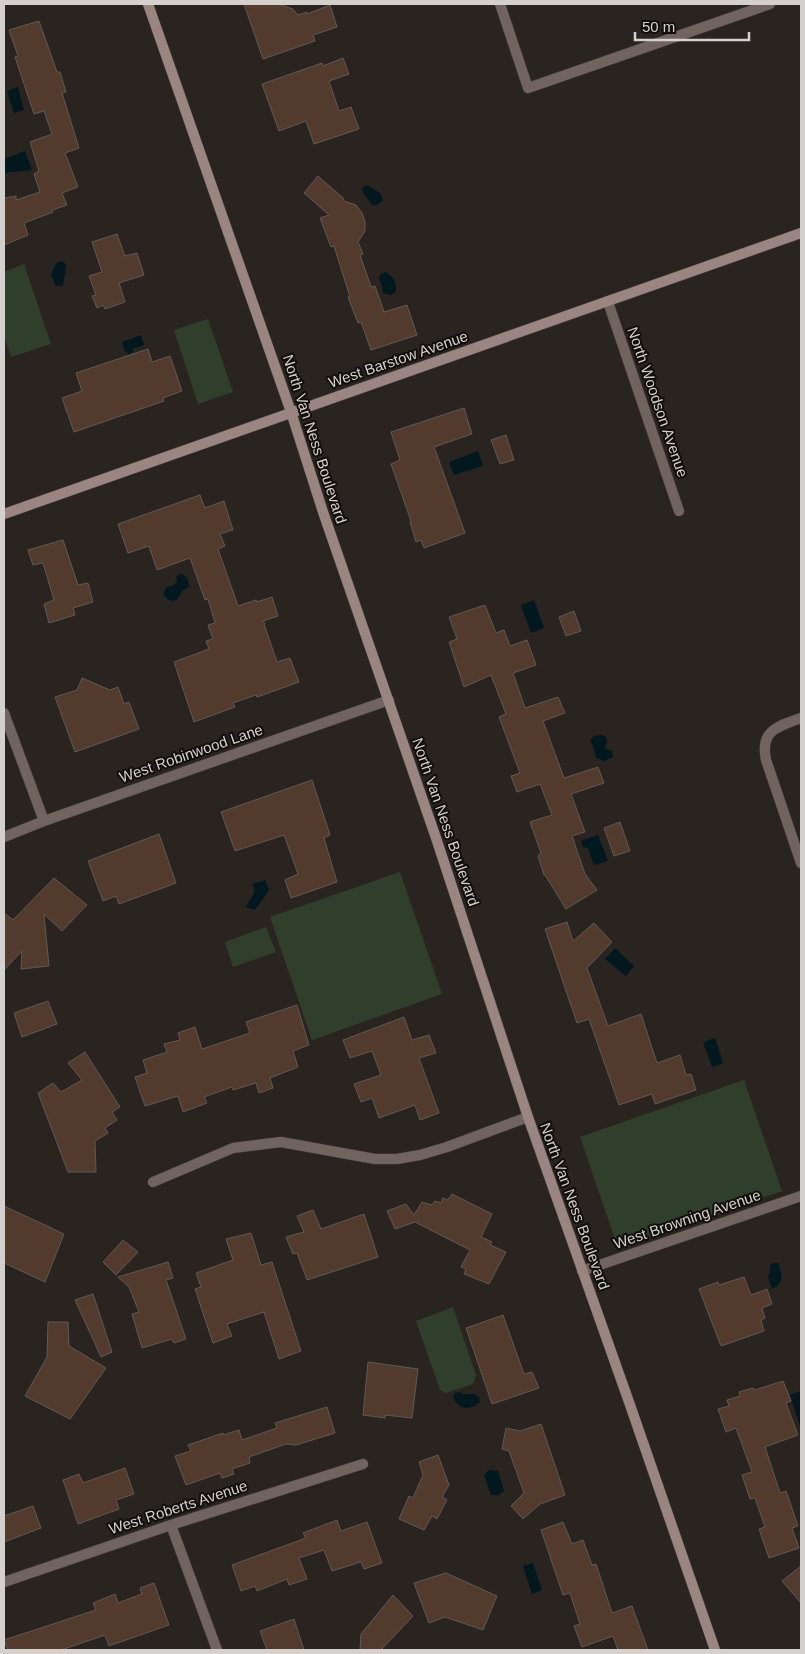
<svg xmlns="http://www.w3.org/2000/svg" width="805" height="1654" font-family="Arial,sans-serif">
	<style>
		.green { fill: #303f2c }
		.water { fill: #01181e }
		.building { fill: #523b2d; stroke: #605954 }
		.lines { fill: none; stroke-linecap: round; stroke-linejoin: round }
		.street-casing { stroke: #45403c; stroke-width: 11 }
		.secondary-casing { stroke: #45403c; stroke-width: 11 }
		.street { stroke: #716360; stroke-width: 10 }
		.secondary { stroke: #9b8582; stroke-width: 10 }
		.labels { text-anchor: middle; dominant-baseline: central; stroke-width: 4; stroke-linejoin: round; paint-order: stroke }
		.street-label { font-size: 15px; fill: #d4d0cd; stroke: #110e0c }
	</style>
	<rect width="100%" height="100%" fill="#2a2420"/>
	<!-- green -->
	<path class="green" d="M24 264 51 344 11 357 4 337V272Z
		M208 319 233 392 198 404 174 330Z
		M400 872 442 994 312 1040 270 917Z
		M266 927 276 952 233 967 225 942Z
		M744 1080 782 1191 618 1248 580 1137Z
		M453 1307 476 1375 473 1384 446 1393 440 1390 416 1321Z"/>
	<!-- water -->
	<path class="water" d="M18 87 24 110 14 113 7 91Z
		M25 151 32 170 4 173V159Z
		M367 185 380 193 383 200C379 204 377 206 372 205L363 193 362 188Z
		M60 261 64 262 66 266 63 286H56L51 275 56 264Z
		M386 272C394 278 398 283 395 293L391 295 383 293C383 286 379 282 379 276L382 273Z
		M141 335 144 345 133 349V352L128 354 127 352H125L122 342Z
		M478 451 483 466 454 475 449 462Z
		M182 574 188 579 189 587 182 591 177 600C170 602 167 600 163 594L167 587 174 585 177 581 176 576Z
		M534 600 544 628 531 633 521 605Z
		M602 735 606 737 607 742 605 748 612 751 613 757 604 761 596 758 594 749 590 740 594 736Z
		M598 835 608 861 594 865 588 848 583 847 581 841Z
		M265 880 269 890 255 910 246 907 254 893 253 884Z
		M615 948 634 966 626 976 605 959Z
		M715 1038 723 1063 712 1067 703 1042Z
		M773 1263H778C782 1273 785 1284 772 1289L768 1277 770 1272V1266Z
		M801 1391V1429L790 1395Z
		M459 1392 464 1394H475L479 1397 480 1402C469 1411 460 1410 453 1398L455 1393Z
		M489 1470 498 1471 504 1491 498 1495H491L484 1475Z
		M533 1563 542 1590 532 1594 523 1566Z"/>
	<!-- building -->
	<path class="building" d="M244 4H278L293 9 298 15 307 12V14L330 5 337 27 313 35 315 41 263 59Z
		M39 21 57 72H60L66 92 62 93 79 148 65 153 78 187 62 193 67 205 52 210 53 212 24 223 28 235 4 245V198L16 196V200L40 192 34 174 39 171 30 142 52 134 44 111 34 114 15 57 18 56 9 30Z
		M343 58 349 74 329 81 339 111 351 107 359 129 314 144 306 121 279 131 262 84 322 63 323 66Z
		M318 176 343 198 344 201 356 205 362 213 365 222V231L358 242 363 254 360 255 371 287 375 286 384 312 407 305 417 335 371 350 361 322 358 323 348 297H350L334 246 331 247 320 218 329 215 304 193Z
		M117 234 125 256 137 253 144 275 119 283 125 302 105 309 103 305 97 308 92 296 96 295 89 276 102 272 92 242Z
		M148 349 152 362 170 356 182 391 163 398 164 401 74 432 62 398 82 391 76 373Z
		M464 408 472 434 434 447 465 533 424 548 421 540 416 542 410 522 411 521 391 464 400 460 391 432Z
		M506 435 514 460 500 464 491 440Z
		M200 495 205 508 224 501 233 530 220 534 225 546 218 549 238 606 256 600 257 602 272 597 278 616 263 621 265 624H264L277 662 290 658 299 682 257 697 256 695 233 703 235 707 194 722 174 662 209 649 206 641 213 639 208 625 215 623 208 599 205 600 190 558 157 570 149 546 128 553 118 524Z
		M63 540 78 585 88 583 93 602 73 608 75 615 49 623 44 604 54 600 43 563 33 565 28 550Z
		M485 605 496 633 504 630 510 646 527 640 536 665 513 673 525 708 558 697 565 713 543 721 564 778 598 767 604 783 571 794 585 832 572 836 585 874 597 890 566 909 545 875H544L538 856 541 853 530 822 552 815 540 784 517 792 511 776 520 773 499 717 506 714 491 675 464 687 449 642 457 639 449 617Z
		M574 611 581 631 566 636 559 617Z
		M82 678 110 690 118 687 124 704 129 702 139 729 75 752 55 697 77 690Z
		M312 780 330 835 324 838 337 882 291 898 285 880 298 874 284 835 235 851 221 812Z
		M620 822 630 851 614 856 604 828Z
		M159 834 176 883 119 904 116 896 103 901 88 861Z
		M54 878 87 905 62 931 44 914 49 966 21 969 22 951 4 970V913L13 920Z
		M567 922 573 941 594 923 612 942 587 968 608 1026 641 1014 657 1063 680 1055 686 1075 691 1074 696 1090 655 1104 652 1094 619 1105 589 1019 577 1023 545 929Z
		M48 1001 57 1024 22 1037 14 1013Z
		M297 1005 309 1045 293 1051 298 1067 270 1078 273 1088 259 1093 256 1083 233 1090 232 1087 204 1097 207 1103 183 1112 178 1096 145 1106 135 1077 147 1073 143 1060 167 1052 164 1044 180 1040 178 1033 195 1027 202 1049 250 1033 246 1022Z
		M404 1017 412 1040 429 1035 436 1053 419 1058 439 1113 420 1120 415 1105 379 1118 372 1098 361 1102 354 1084 381 1075 372 1051 350 1058 343 1040Z
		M85 1052 120 1107 112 1112 117 1120 105 1128 108 1133 95 1141 96 1172H68L38 1093 53 1083 61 1092 82 1080 68 1063Z
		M452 1194 492 1214 481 1237 492 1242 490 1245 506 1252 489 1284 464 1274 466 1269 461 1267 470 1250 415 1222 395 1229 387 1211 406 1204 414 1215 422 1202 432 1205 435 1201 441 1203 443 1198 448 1200Z
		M4 1206 64 1234 45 1282 4 1263Z
		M313 1210 321 1229 364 1214 378 1257 307 1280 297 1253 293 1254 286 1237 304 1232 297 1216Z
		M251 1233 261 1265 272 1262 301 1351 279 1359 264 1312 227 1324 232 1336 213 1343 195 1289 201 1287 196 1273 233 1260 226 1239Z
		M123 1240 138 1252 116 1275 103 1262Z
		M168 1262 173 1278 166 1280 186 1339 174 1343 172 1339 142 1348 132 1314 139 1312 129 1287 118 1277Z
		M744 1277 751 1295 767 1289 772 1304 762 1308 765 1318 761 1320 764 1331 721 1346 699 1289 718 1282 719 1285Z
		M93 1294 112 1352 101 1357 75 1300Z
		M503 1315 524 1374 532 1372 539 1388 492 1404 466 1328Z
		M48 1322H68L69 1346 106 1368 70 1419 25 1396 47 1357Z
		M368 1362 418 1369 412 1418 385 1415V1418L363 1415Z
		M783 1381 791 1401 786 1403 798 1435 765 1447 780 1493 786 1491 798 1526 792 1528 799 1548 769 1558 759 1529 765 1527 755 1498 750 1499 742 1475 752 1472 736 1428 726 1432 718 1409 729 1406 727 1400 740 1396 739 1392 753 1388 755 1390Z
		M327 1407 335 1433 296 1445 286 1444 249 1457 250 1463 232 1469 234 1474 222 1478 220 1473 186 1485 175 1456 191 1451 188 1445 223 1433V1435L239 1430 242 1440 277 1428 275 1423Z
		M541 1424 565 1495 540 1504 523 1519 511 1506 524 1493 509 1451 502 1449 506 1428 520 1431Z
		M438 1455 449 1485 442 1497 447 1500 437 1519 432 1516 424 1530 399 1519 409 1496 413 1498 423 1475 419 1462Z
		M125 1468 134 1494 116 1500 119 1509 78 1524 63 1480 79 1474 83 1483Z
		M33 1506 41 1528 4 1542V1516Z
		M337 1520 341 1531 367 1522 382 1563 364 1569 361 1562 332 1571 324 1550 299 1558 307 1579 289 1585 287 1579 257 1591 255 1586 241 1591 232 1565 306 1538 303 1533Z
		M563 1522 572 1544 583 1540 592 1565 596 1564 612 1613 632 1606 648 1650H618L613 1636 582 1647 574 1626 580 1624 570 1593 563 1595 541 1530Z
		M801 1566V1603L782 1581Z
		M446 1573 497 1596 483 1630 445 1617 429 1623 414 1583Z
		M154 1583 169 1625 109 1646 105 1635 61 1650H8L4 1640 96 1610 93 1603 115 1594 118 1603 142 1594 140 1588Z
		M393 1595 413 1616 381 1650H360L361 1634Z
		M294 1619 304 1650H267L260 1631Z"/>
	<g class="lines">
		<!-- street casing -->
		<g class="street-casing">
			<path id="street" d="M500 4 528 88 770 4
				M608 302 679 511
				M4 713 44 821
				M801 718C777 727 760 730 766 760L801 863
				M4 837 44 821 389 700
				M153 1182 233 1148 281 1142 375 1159H397L420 1155 447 1147 528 1117
				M582 1271 801 1196
				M171 1525 217 1650
				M4 1582 171 1525 363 1464"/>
		</g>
		<!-- secondary casing -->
		<g class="secondary-casing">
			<path id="secondary" d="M148 4 291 412 323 512 436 838 528 1117 629 1402 715 1650
				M4 514 801 233"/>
		</g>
		<!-- street -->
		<use href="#street" class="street"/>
		<!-- secondary -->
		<use href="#secondary" class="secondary"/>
	</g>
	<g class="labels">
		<!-- street labels -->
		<g class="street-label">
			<text transform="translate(398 359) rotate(-19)">West Barstow Avenue</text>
			<text transform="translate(658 402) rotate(71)">North Woodson Avenue</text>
			<text transform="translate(315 439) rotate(72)">North Van Ness Boulevard</text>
			<text transform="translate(191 753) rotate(-19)">West Robinwood Lane</text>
			<text transform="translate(446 822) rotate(71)">North Van Ness Boulevard</text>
			<text transform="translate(575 1206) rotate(70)">North Van Ness Boulevard</text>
			<text transform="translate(687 1219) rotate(-19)">West Browning Avenue</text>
			<text transform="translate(178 1507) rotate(-18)">West Roberts Avenue</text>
		</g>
	</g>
	<!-- border -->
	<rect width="805" height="1654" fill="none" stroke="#d4d0cd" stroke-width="10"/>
	<!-- scale -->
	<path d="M635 32v8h114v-8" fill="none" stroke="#d4d0cd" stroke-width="2.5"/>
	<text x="642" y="32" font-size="15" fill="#d4d0cd" stroke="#110e0c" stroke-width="4" paint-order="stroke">50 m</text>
</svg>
